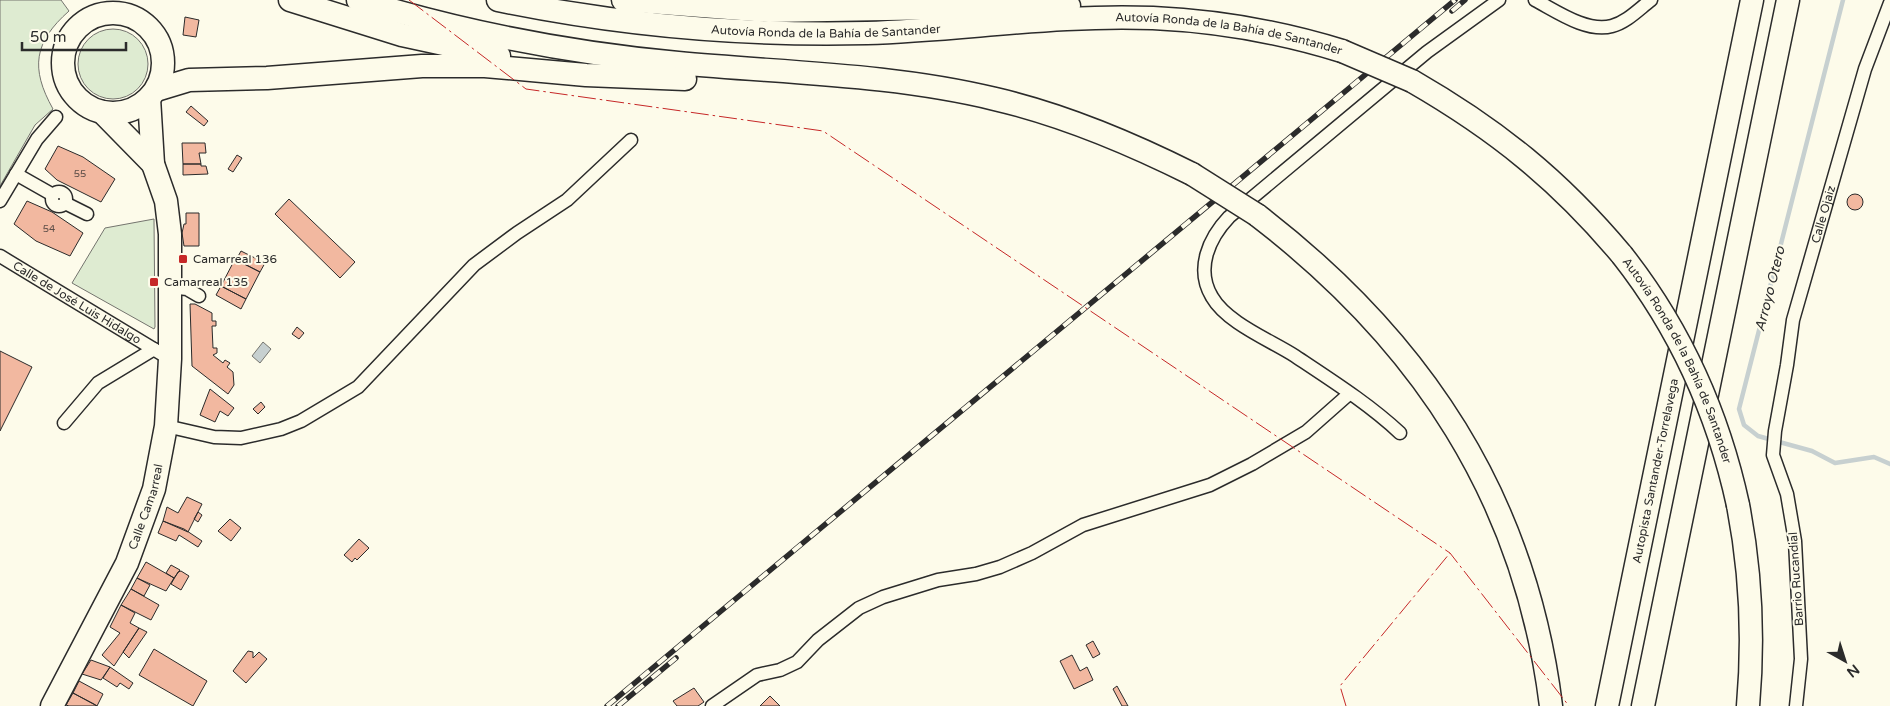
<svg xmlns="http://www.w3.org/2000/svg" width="1890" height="706" font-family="'Varela Round',sans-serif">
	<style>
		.green { fill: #deebd1; stroke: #74746e }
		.water { fill: #c7d0d0; stroke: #74746e }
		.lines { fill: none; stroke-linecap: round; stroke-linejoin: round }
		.stream { stroke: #c7d0d0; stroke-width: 4.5 }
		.building { fill: #f2b8a0; stroke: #2b2b2b }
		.street-casing { stroke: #2b2b2b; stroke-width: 15 }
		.highway-casing { stroke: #2b2b2b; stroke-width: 25 }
		.street { stroke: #fdfbea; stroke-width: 12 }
		.highway { stroke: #fdfbea; stroke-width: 22 }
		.rail-casing { stroke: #2b2b2b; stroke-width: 5.5 }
		.rail { stroke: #fdfbea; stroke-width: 4; stroke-dasharray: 11; stroke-linecap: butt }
		.highway-bridge-casing { stroke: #2b2b2b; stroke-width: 25; stroke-linecap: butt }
		.highway-bridge { stroke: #fdfbea; stroke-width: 22 }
		.power { stroke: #c62828; stroke-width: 1; stroke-dasharray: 18 4 2.5 4; stroke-linecap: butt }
		.poi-dot { fill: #c62828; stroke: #fdfbea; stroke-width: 2 }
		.labels { text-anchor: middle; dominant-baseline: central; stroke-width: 4; stroke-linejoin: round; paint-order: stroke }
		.number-label { font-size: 10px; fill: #5d4e48 }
		.street-label { font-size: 12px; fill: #2b2b2b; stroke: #fdfbea }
		.poi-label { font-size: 12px; fill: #2b2b2b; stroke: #fdfbea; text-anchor: start }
		.water-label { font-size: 14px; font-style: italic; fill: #2b2b2b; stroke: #fdfbea }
	</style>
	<rect width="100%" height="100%" fill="#fdfbea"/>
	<!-- green -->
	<path class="green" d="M0 0H61L69 11C34 42 30 68 53 109L35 125 0 186Z
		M78 64a35 35 0 1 1 70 0a35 35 0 1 1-70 0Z
		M154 219 155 327 154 329 72 283 105 228Z"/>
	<!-- water -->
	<path class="water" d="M263 342 271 349 260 363 252 356Z"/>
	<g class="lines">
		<!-- stream -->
		<path class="stream" d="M1843 0 1739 409 1744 425 1758 436 1812 451 1835 463 1874 457 1890 464"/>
	</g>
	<!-- building -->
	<path class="building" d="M185 17 199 20 196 37 183 35Z
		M191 106 208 121 204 126 186 112Z
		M182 143H205L206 153H199L201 164H183Z
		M58 146 83 157 115 179 101 202 57 180 45 169Z
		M237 155 242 158 233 172 228 169Z
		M183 164H201V166H206L208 174 183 175Z
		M1847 202a8 8 0 1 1 16 0a8 8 0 1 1-16 0Z
		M289 199 355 262 340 278 275 214Z
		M27 201 52 212 83 233 70 256 36 241 14 224Z
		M186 213H199V246H184L182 233 184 224H186Z
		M241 251 265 263 260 272 236 260Z
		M235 259 260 272 246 299 221 286Z
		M221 286 246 299 241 309 216 295Z
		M190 304H195L212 313V321H216V326H212L213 348H217V353L213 355 223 363 225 360 230 363 227 367 233 372 234 385 228 394 192 366Z
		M297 327 304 333 299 339 292 334Z
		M0 351 32 367 0 431Z
		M210 389 234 408 228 416 220 411 215 422 200 415Z
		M261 402 265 407 258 414 253 409Z
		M187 497 202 504 188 532 163 521 167 507 178 513Z
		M198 512 202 515 198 522 194 519Z
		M230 519 241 528 231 541 218 531Z
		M163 521 184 529 202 541 198 547 179 535 176 541 158 533Z
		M359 539 369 548 357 560 355 558 352 562 344 555Z
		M146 562 174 578 166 591 137 578Z
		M171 565 180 570 174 578 166 573Z
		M181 571 189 576 181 590 171 584 178 572Z
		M137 578 150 585 144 596 131 589Z
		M131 589 159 605 151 620 121 605Z
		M121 605 135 613 130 623 139 628 114 666 102 655 120 633 110 627Z
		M139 628 147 632 129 658 123 652Z
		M1093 641 1100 654 1093 658 1086 645Z
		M154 649 207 681 193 706 139 675Z
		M248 651 253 652V658L259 652 267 659 246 683 233 671Z
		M1072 655 1080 671 1087 667 1093 680 1074 689 1060 661Z
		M91 660 110 667 101 680 82 674Z
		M110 667 133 683 129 689 120 683 117 687 103 678Z
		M79 681 103 694 97 706 73 693Z
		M1117 686 1128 706H1122L1113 689Z
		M694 688 704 702 698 706H677L673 701Z
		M73 693 94 704 97 706H69L66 705Z
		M770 696 780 706H760Z"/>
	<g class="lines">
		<!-- street casing -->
		<g class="street-casing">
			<g id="street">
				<path d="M1535 0C1556 11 1587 33 1612 26 1627 22 1639 9 1651 0"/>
				<path d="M16 174 53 195"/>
				<circle cx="59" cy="199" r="7"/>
				<path d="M0 201 37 139 56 117"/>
				<path d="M65 203 87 214"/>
				<path id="s1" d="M0 256 170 359"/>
				<path d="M170 287 187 289 199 296"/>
				<path d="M64 423 98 383 154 349"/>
				<path d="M166 426 214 437 241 438 281 429 301 421 358 387 474 265 517 233 567 200 631 140"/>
				<path d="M1400 433C1369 404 1331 380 1295 356 1270 340 1227 323 1212 297 1195 269 1209 238 1229 217L1427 52 1499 0"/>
				<path d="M712 706 757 675 780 670 797 662 818 640 859 608 883 597 938 580 976 574 1000 567 1032 553 1083 525 1210 485 1252 464 1306 432 1349 394"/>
				<path id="s2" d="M1796 706 1801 659 1795 541 1787 494 1773 455 1775 431 1787 365 1793 320 1865 69 1890 3"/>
			</g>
		</g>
		<!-- highway casing -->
		<g class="highway-casing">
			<g id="highway">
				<path d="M290 0 402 35 499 56"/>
				<path d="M358 0C462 32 570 53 678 63 784 73 892 74 995 99 1064 115 1128 142 1192 174"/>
				<path id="s3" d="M498 0C619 25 743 36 867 33 962 30 1058 14 1153 18 1217 21 1281 32 1342 51"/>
				<path d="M623 0 769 11 1069 6"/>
				<circle cx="113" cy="63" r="50"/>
				<path d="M1412 81C1497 130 1559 180 1622 255"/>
				<path d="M156 90 189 80 267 78 422 66H485L586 75 685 79"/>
				<path d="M102 112 153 164"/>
				<path d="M1257 215C1421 341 1525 497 1551 706"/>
				<path d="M1738 505C1751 572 1754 638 1748 706"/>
				<path id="s4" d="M52 706 127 563 154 489 166 426 170 359V234L166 201 153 164 149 98"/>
				<path id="s5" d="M1607 706 1752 0"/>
				<path d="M1643 706 1788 0"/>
			</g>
		</g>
		<!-- street -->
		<use href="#street" class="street"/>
		<!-- highway -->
		<use href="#highway" class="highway"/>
		<!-- rail casing -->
		<g class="rail-casing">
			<path id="rail" d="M1452 11 1465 0
				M607 706 1455 0
				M618 706 676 658"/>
		</g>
		<!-- rail -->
		<use href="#rail" class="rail"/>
		<!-- highway-bridge casing -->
		<g class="highway-bridge-casing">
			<g id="highway-bridge">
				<path d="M1342 51 1412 81"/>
				<path d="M1192 174 1257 215"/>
				<path id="s6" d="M1622 255C1681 330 1718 413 1738 505"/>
			</g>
		</g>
		<!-- highway-bridge -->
		<use href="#highway-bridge" class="highway-bridge"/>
		<!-- power -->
		<path class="power" d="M409 0 526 89 823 131 1450 553 1569 706
			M1346 706 1340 686 1450 553"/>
	</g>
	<!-- markers -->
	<g class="poi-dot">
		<rect x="178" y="254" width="10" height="10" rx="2.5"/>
		<rect x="149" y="277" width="10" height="10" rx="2.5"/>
	</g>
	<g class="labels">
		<!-- number labels -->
		<g class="number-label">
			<text x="80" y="174">55</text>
			<text x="49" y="229">54</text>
		</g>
		<!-- street labels -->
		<g class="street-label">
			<text stroke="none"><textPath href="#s3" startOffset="330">Autovía Ronda de la Bahía de Santander</textPath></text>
			<text stroke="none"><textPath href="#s3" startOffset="735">Autovía Ronda de la Bahía de Santander</textPath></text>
			<text stroke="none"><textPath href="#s2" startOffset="501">Calle Ojaiz</textPath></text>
			<text stroke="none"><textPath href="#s1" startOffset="90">Calle de José Luis Hidalgo</textPath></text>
			<text stroke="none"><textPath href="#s6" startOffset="120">Autovía Ronda de la Bahía de Santander</textPath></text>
			<text stroke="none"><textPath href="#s5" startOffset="240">Autopista Santander-Torrelavega</textPath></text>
			<text stroke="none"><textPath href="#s4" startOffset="221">Calle Camarreal</textPath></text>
			<text transform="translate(1796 579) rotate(-94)">Barrio Rucandial</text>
		</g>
		<!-- poi labels -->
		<g class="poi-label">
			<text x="193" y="259">Camarreal 136</text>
			<text x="164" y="282">Camarreal 135</text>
		</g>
		<!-- water labels -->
		<g class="water-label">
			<text transform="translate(1770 289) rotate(-76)">Arroyo Otero</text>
		</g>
	</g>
	<!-- north arrow -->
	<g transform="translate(1845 661) rotate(141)" stroke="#fdfbea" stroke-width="4" paint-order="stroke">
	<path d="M0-4L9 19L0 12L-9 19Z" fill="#2b2b2b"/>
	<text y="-8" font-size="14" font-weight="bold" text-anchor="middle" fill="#2b2b2b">N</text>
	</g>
	<!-- scale -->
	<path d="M22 42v8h104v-8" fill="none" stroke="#2b2b2b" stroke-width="2.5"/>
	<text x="30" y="42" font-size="15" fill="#2b2b2b" stroke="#fdfbea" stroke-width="4" paint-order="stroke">50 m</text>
</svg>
